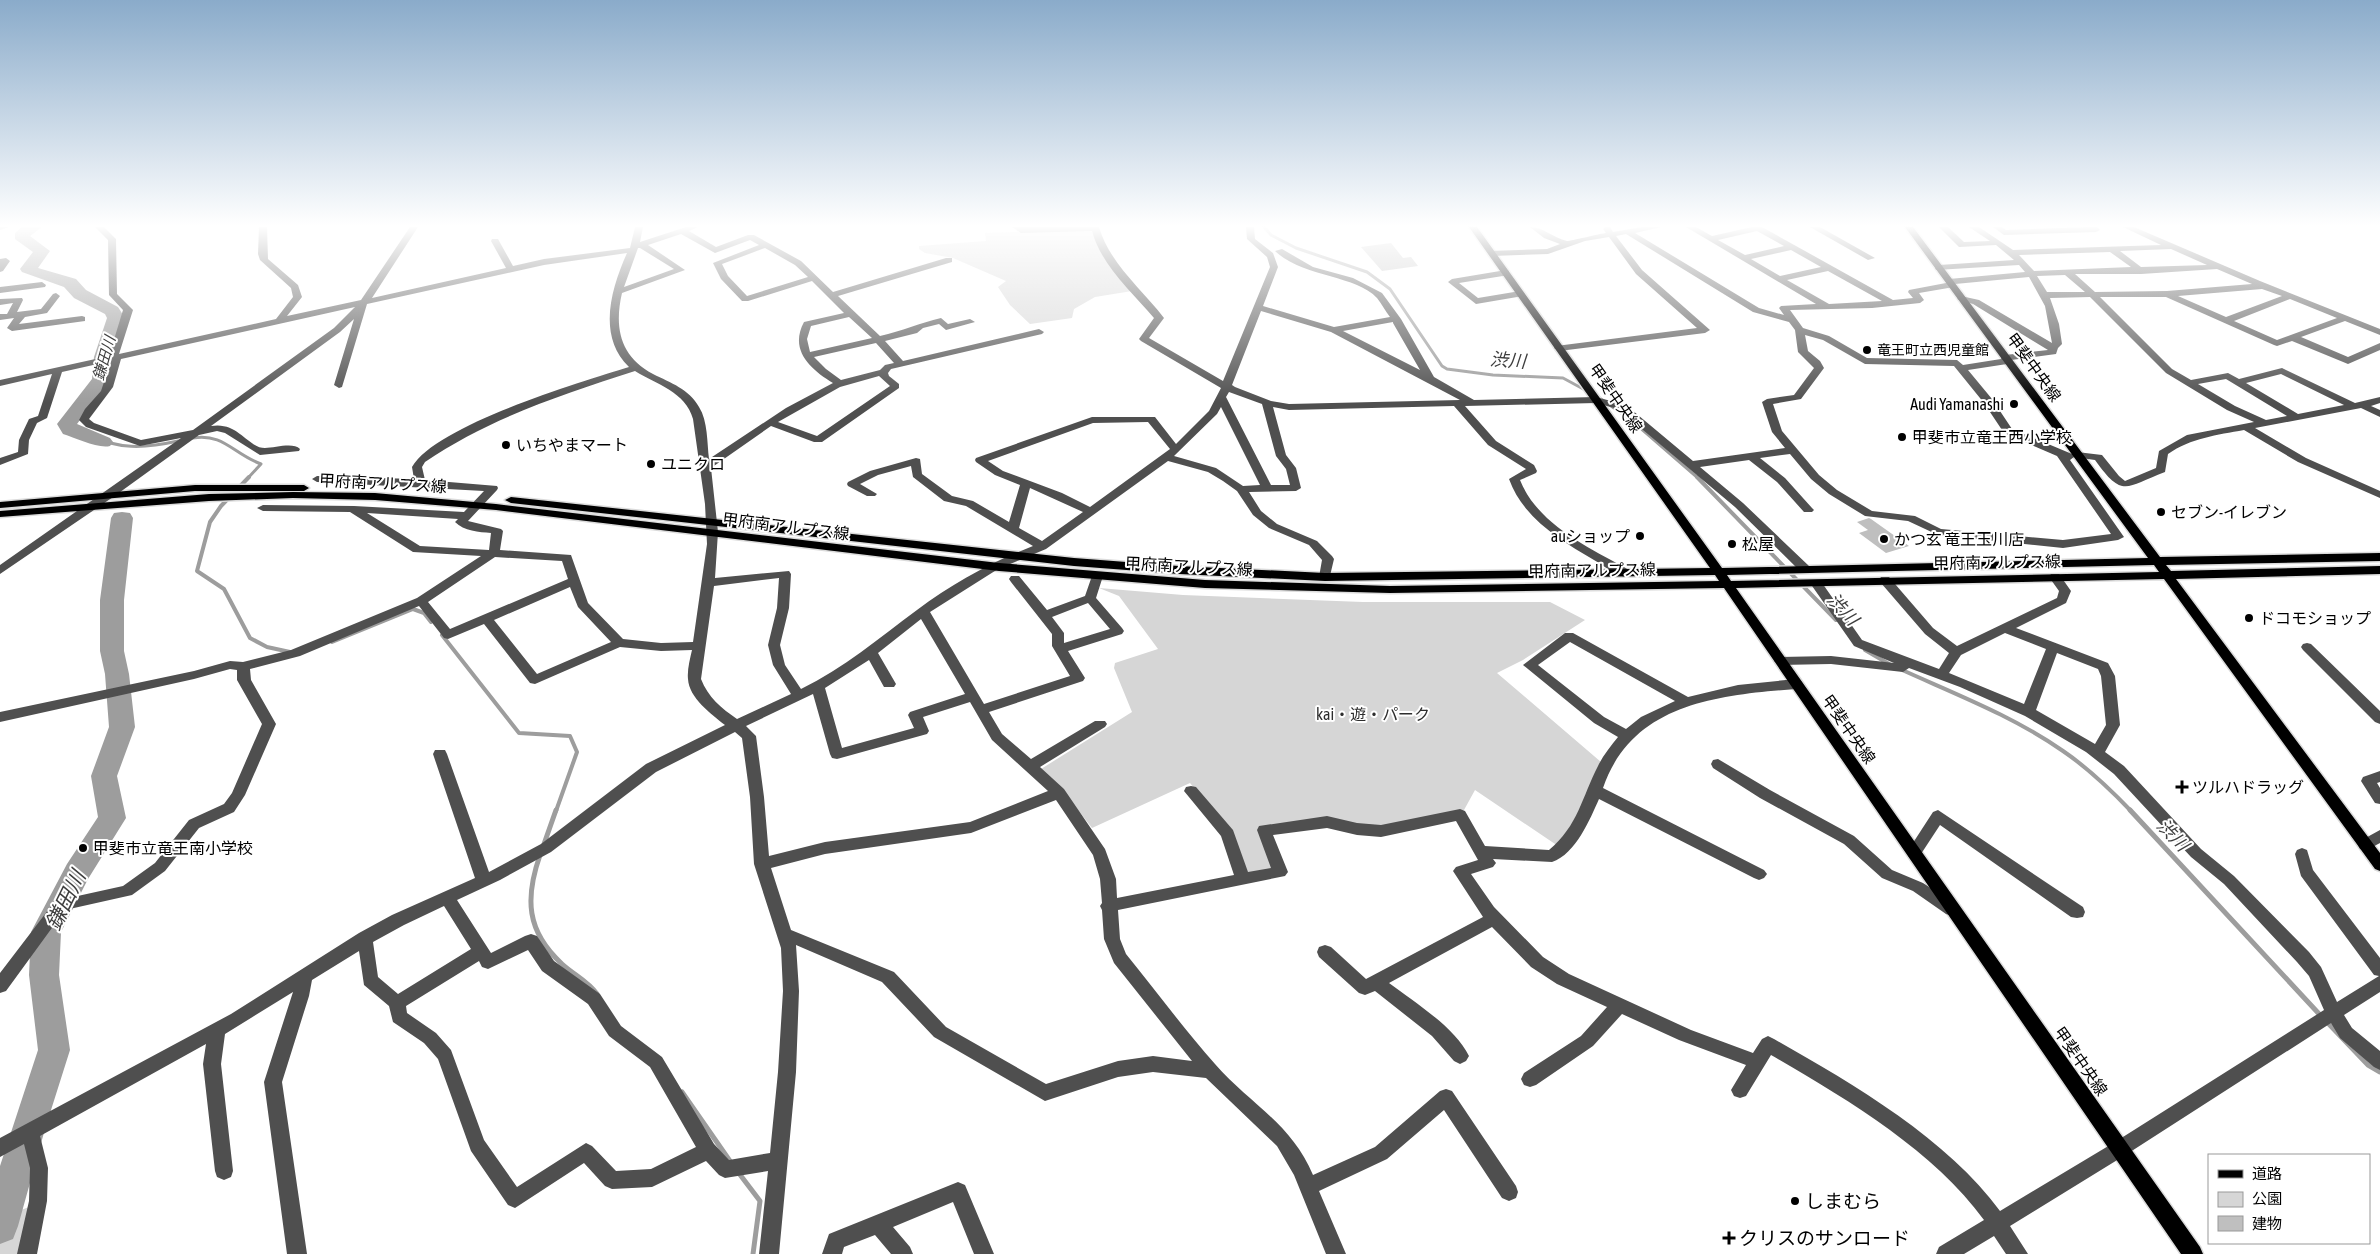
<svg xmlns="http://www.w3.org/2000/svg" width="2380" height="1254" font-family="'Asap Condensed','Noto Sans JP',sans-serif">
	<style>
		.green { fill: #d6d6d6 }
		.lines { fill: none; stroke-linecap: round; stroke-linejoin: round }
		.stream-far2 { stroke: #9d9d9d; stroke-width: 3 }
		.stream-far1 { stroke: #9d9d9d; stroke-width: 4 }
		.stream { stroke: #9d9d9d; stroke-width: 5 }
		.river { fill: #9d9d9d; fill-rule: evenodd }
		.building { fill: #bfbfbf }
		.major-casing { stroke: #dbdbdb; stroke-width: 3 }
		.minor { fill: #4f4f4f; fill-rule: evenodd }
		.major { fill: #000; fill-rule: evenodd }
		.poi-dot { fill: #000; stroke: #fff; stroke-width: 2 }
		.labels { text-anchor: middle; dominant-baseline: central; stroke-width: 4; stroke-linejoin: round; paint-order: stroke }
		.far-poi-label { font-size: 14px; fill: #000; stroke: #fff; text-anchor: start }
		.far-water-label { font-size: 15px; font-style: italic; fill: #3e3e3e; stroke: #fff }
		.street-label { font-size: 16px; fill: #000; stroke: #fff }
		.poi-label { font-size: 16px; fill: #000; stroke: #fff; text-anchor: start }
		.park-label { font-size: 16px; fill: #2d2d2d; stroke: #fff }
		.water-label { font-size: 18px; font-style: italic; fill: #3e3e3e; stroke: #fff }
		.near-poi-label { font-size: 19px; fill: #000; stroke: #fff; text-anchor: start }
		.near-water-label { font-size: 21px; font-style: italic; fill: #3e3e3e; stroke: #fff }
	</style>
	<rect width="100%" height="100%" fill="#fff"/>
	<!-- green -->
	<path class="green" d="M1087 229 1092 232 1132 291 1095 297 1074 309 1072 318 1030 324 1010 305 998 287 1006 281 953 258 925 253 919 249V246L986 241 985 233Z
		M1099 588 1183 595 1363 602H1550L1585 620 1523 660 1497 673 1601 762 1587 799 1558 846 1475 790 1464 810 1379 828H1259L1274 870 1245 876 1231 833 1190 783 1092 828 1064 792 1041 769 1132 712 1114 668 1115 663 1158 649 1119 596Z
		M29 1207 18 1254H0V1218Z"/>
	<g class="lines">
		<!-- stream-far2 -->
		<path class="stream-far2" d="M1264 227 1271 235 1296 248 1367 272 1390 289 1442 366 1447 369 1493 375 1563 378 1587 391
			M1595 395 1630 419 1698 478
			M85 435C120 449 142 449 178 441
			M193 438C224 433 233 454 261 464L248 478"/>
		<!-- stream-far1 -->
		<path class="stream-far1" d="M249 477 221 506 210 522 197 571 224 589 250 638 267 647 290 652
			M1697 477 1836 620
			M442 635 519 733 570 736 577 752 556 811
			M332 642 413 609 424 613 431 622
			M1865 650 1889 664
			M1900 669C1955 694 2013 716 2063 751 2088 768 2110 789 2131 811"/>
		<!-- stream -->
		<path class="stream" d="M2130 810 2321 1016
			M544 844 556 810
			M540 855C525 898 526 931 562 964 574 975 588 981 597 994
			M2326 1021 2368 1065 2380 1072
			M682 1092 732 1164
			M738 1172 760 1201 753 1254"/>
		<!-- river -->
		<path class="river" d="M22 227H42L30 236 50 251 38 268 76 279 86 290 118 307 125 318 112 357 110 380 77 424 110 438 113 442 110 446C98 449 76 438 63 434L57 424 92 379 94 357 107 318 105 314 74 298 64 287 22 272 20 269 33 252 15 239V233Z
			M122 512 130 513 133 518 124 600V651L129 674 135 727 117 776 126 818 88 879 61 932 59 975 70 1050 45 1129 18 1226 13 1239 0 1244V1166L38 1050 29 975 31 932 67 864 98 817 91 776 109 727 105 674 100 651V600L111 518 114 513Z"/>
	</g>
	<!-- building -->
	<path class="building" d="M1391 243 1403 258 1411 257 1418 266 1382 271 1361 247Z
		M1869 518 1871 519 1909 546 1886 553 1859 533 1868 530 1857 522Z"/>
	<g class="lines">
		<!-- major casing -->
		<g class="major-casing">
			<path id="major" d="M1469 227H1477L1722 568 2148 558 1905 227H1913L2160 557 2380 553V561L2166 565 2171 571 2380 566V574L2176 579 2380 853V871L2375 869 2164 579 1736 588 2200 1247 2203 1254H2181L1724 588 1390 593 1205 588 999 571 496 510 375 500 293 498 209 501 0 517V511L209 494 293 492 375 493 496 504 999 563 1205 580 1390 586 1719 581 1715 575 1325 581 1179 574 1074 566 511 503 505 500 511 497 1074 558 1179 566 1325 573 1710 568ZM2154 565 2159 572 1731 581 1727 575Z
				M195 485H304L309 488 304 491H195L0 508V502Z"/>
		</g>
		<!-- minor -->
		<path class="minor" d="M0 227H9L0 230Z
			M95 227H104L116 239 117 294 133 310 119 354 276 319 293 297 291 288 260 260 258 254 259 227H267L268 259 298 285 302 297 287 316 361 300 410 227H418L372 298 506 268 491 241 492 239H498L513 266 544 259 630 248 635 227H643L640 242 686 227H698L689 231 716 247 748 235H754L801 261 833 292 946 258H952V262L838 296 880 336C902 331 920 323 941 318L948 324 970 319 975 322 946 330 939 324 923 328 917 333 885 341 903 361 1039 329 1044 332 1042 334 891 369 888 373 889 376 899 384V388L822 442H814L771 426 711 468 718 532 715 578 789 571 791 574 789 608 780 645 785 665 801 689C844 668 879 638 917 610 953 583 992 562 1033 546L966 506 944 501 913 477 911 466 878 475 860 484 877 494 875 496H867L848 486 847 484 848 482 870 471 916 458 920 459 922 474 952 496 973 501 1009 522 1020 485 995 475 976 462 975 460 976 458 1092 417H1155L1176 444 1209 411 1221 388 1141 341 1139 339 1154 318C1132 292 1101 265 1092 231L1021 233 1012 227H1099C1110 264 1141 288 1164 318L1149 338 1223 381 1270 267 1267 257 1247 239 1246 227H1254L1255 239 1273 253 1278 267 1263 306 1334 327 1390 317C1385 311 1382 304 1377 298 1356 275 1302 277 1275 251L1282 249 1313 267 1353 278 1382 293 1401 319 1434 377 1474 400 1596 397 1626 405 1693 461 1785 448 1772 432 1762 402 1767 399 1794 395 1814 368 1798 352 1795 330 1789 322 1753 312 1626 234 1616 236 1642 270 1710 330 1705 333 1559 351 1554 348 1556 346 1697 328 1636 274 1609 237 1585 241 1548 254 1492 256 1488 253 1489 251 1547 249 1560 244 1544 238 1530 227C1544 227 1553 238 1567 241 1571 241 1598 234 1606 233L1603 229 1605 227H1610L1613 232 1642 227H1661L1635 233 1759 308 1784 315 1779 308 1781 306 1816 304 1686 227H1696L1712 236 1752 227H1762L1893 300 1913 298 1908 292 1909 290 1946 283V280L1949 279 2025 272 2019 265 1936 270 1935 268 1939 265 2014 260 1996 245 1959 247 1939 227H1948L1964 242 1990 241 1969 227H1979L2013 250 2161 245 2123 227H2134L2260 281 2380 329V335L2345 321 2301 337 2348 357 2380 343V350L2348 364 2292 341 2277 346 2274 345 2166 297H2100L2172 369 2191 380 2228 373 2239 379 2282 368 2355 403 2380 397V403L2371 406 2380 410V417L2361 408 2255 428 2306 458 2380 491V498L2298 462 2244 430C2217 435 2191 438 2168 454L2165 472C2125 487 2123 499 2095 460L2074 457 2070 460 2124 537 2118 540 2063 548 1938 535 1908 521 1865 516 1829 494 1811 479 1790 454 1760 458 1785 478 1812 508 1814 510 1812 512H1804L1777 482 1749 460 1700 467 1743 503 1809 566 1811 569 1809 572H1801L1735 507 1618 409 1596 403 1465 406 1496 441 1534 465 1537 471 1536 473 1520 480C1538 525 1590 548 1629 570L1631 573 1625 577C1614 574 1604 566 1594 560 1560 540 1523 518 1509 479L1526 469 1488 445 1454 406 1289 410 1273 407 1286 455 1296 468 1301 488 1296 491 1249 492 1261 511 1277 524 1317 541 1332 556 1334 559 1329 580H1321L1319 577 1322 560 1309 545 1269 528 1253 515 1237 491 1223 481 1208 472 1168 461 1046 549 998 569 930 612 984 704 1070 676 1052 646V634L1011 582 1009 579 1011 576H1019L1047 610 1085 596 1093 573H1101L1103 576 1096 598 1122 628 1124 631 1122 634 1068 651 1085 678 1083 681 989 712 1002 734 1031 759 1095 721H1105L1107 724 1105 727 1040 767 1064 789 1105 849 1116 879 1117 898 1234 875 1221 836 1184 791 1186 787 1191 786 1196 787 1233 830 1248 872 1271 868 1257 830 1259 826 1327 816 1357 823 1381 825 1460 809 1465 811 1485 846 1549 850C1578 826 1582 797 1598 766 1603 755 1611 746 1618 737L1594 723 1523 665 1565 633H1573L1688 697 1738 685 1796 679 1801 681 1803 684 1801 687 1796 689C1719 695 1632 703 1603 788L1764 870 1767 874 1764 878 1759 880 1754 878 1599 799C1590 819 1576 854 1552 862L1493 859 1496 863 1493 867 1471 874 1494 907 1543 957 1569 974 1691 1030 1753 1053 1762 1039 1768 1036 1774 1039C1850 1082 1948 1139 2000 1211L2115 1142 2324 1010 2309 976 2297 962 2224 884 2191 857 2114 774 2086 752 2025 716 1960 687 1909 668 1903 672 1831 664 1780 665 1774 661 1780 657 1831 656 1894 663 1854 646 1810 583 1812 580H1820L1862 640 1939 669 1949 653 1925 634 1881 583 1879 580 1881 577H1889L1933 628 1957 646 2057 598 2059 591 2049 577 2051 574H2059L2071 591 2066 603 2016 628 2108 663 2115 676 2120 725 2105 752 2124 766 2201 849 2234 876 2309 952 2321 967 2337 1002 2379 976 2374 975 2301 876 2295 854 2297 850 2302 848 2307 850 2313 870 2380 958V992L2344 1015 2352 1028 2380 1051V1070L2374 1067 2340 1038 2331 1023 2127 1154 2010 1226 2028 1254H2006L1994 1236 1964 1254H1936L1939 1247 1984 1220C1933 1150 1845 1098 1771 1055L1746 1096 1740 1098 1734 1096 1731 1090 1746 1065 1679 1040 1622 1014 1593 1046 1536 1085 1530 1087 1524 1085 1521 1079 1524 1073 1581 1036 1607 1007 1557 984 1531 967 1492 927 1389 983C1414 1002 1455 1027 1469 1056L1466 1061 1460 1064 1454 1061 1432 1036 1375 991 1365 995 1359 993 1319 957 1317 952 1319 947 1325 945 1331 947 1366 979 1483 917 1453 871 1456 867 1478 860 1456 821 1381 837 1357 835 1327 828 1273 835 1288 872 1285 876 1118 910 1120 939 1126 954C1156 991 1184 1029 1215 1064 1250 1104 1291 1123 1313 1175L1375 1147 1440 1091 1446 1089 1452 1091 1516 1186 1518 1192 1516 1198 1509 1201 1502 1198 1444 1110 1387 1159 1319 1191 1346 1254H1326L1294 1175 1277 1146 1206 1078 1153 1072 1118 1077 1045 1101 934 1037 882 982 796 945 799 991 796 1072 779 1254H759L768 1171 725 1178 719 1175 706 1161 652 1187 612 1189 605 1186 584 1163 515 1208 508 1205 471 1151 438 1059 424 1043 393 1022 389 1006 364 985 359 951 312 980 309 996 282 1082 307 1254H287L264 1082 293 992 225 1034 221 1064 233 1171 231 1177 224 1180 217 1177 215 1171 203 1064 206 1044 40 1136 48 1168 47 1201 37 1254H17L29 1201 30 1168 24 1144 0 1157V1138L231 1014 359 933 392 915 475 878 433 754 435 750H445L447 754 489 872 541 844 646 764 725 725C711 714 689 698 688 679 687 670 690 659 692 650L661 651 620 647 535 684 530 683 484 624 448 639 444 638 419 606 300 656 250 669 251 680 276 724 245 795 234 812 199 828 165 871 132 895 65 910 6 991 0 993V973L55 901 123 886 155 863 189 820 224 804 232 793 262 724 237 680V670L230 669 194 679 0 722V712L194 671 230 661 243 662 291 650 417 598 481 556 413 552 350 512 263 511 257 508 263 505 354 506 464 512 484 491 317 482 312 479 317 476 414 479 412 467C436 425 581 382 629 367 597 336 611 289 627 253L544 265 367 304 342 387 339 388 334 385 354 319 340 332 211 426C238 421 248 448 265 448 275 448 293 442 300 449L299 451 260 455 225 433 217 431 199 435 116 495 0 574V565L181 438 140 446 86 427 79 420 85 409 101 391 111 361 62 372 47 418 37 423 29 440 28 454 0 465V458L18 452 19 440 29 419 38 416 52 374 0 386V380L109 356 123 310 109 295 108 240ZM1757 231 1784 246 1745 255 1718 240ZM681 234 715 253 750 240 759 245 713 263 721 279 742 301H748L812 281 844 313 804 322C789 350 810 369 833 383L786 408 709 459C707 443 708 421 699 407 689 389 671 383 653 374 620 356 614 328 622 293L685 270 648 245ZM638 248H640L674 269 624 287ZM765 248 795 265 808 277 747 296 728 276 722 264ZM2171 249 2207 265 2141 267 2120 251ZM1791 250 1821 267 1780 276 1751 259ZM2110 252 2131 267 2034 271 2019 255ZM2217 269 2252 284 2167 291 2095 292 2075 274H2141ZM1828 271 1882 301 1829 304 1787 280ZM2065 275 2085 292H2047L2037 276ZM2029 277 2045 306 2052 343 1979 300 1961 296 1957 299 1973 304 2048 350 2005 355 2002 356 2001 359 1963 365 1957 360 1867 358 1829 336 1803 328 1790 310 1872 308 1920 303 1924 300 1919 293 1954 287 1955 284ZM2262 289 2282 296 2226 317 2178 296ZM2090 297 2166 373 2227 410 2254 422 2187 435 2159 451 2156 468 2125 481 2119 476 2102 455 2077 452 2072 454 2012 429 1992 399 1968 370 2007 364 2010 363 2011 360 2056 354 2058 348 2062 344 2059 324 2050 298ZM2290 299 2337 318 2277 340 2234 321ZM355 307 334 328 193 430 141 440 94 423 89 419 113 387 121 359ZM1261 311 1331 332 1460 400 1289 404 1271 401 1235 387 1232 385ZM849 317 872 338 810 352 807 339 811 326ZM1393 322V323L1420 370 1343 331ZM1805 335 1823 340 1865 364 1954 366 1984 403 2004 433 2057 456 2111 534 2063 540 1941 529 1915 516 1872 511 1837 490 1819 475 1782 431 1773 404 1801 399 1824 368 1820 361 1808 351ZM876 343 894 363 885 365 880 370 841 380 826 369 814 357ZM635 371C656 384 686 392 693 419L705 504 707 544 693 642 661 643 623 639 588 603 571 555 500 550 503 531 501 529 468 521 497 490 498 488 497 486 425 480 422 467 425 462C490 418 561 395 635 371ZM2281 374 2344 405 2298 414 2246 383ZM879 376 890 386 817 436 778 422 840 387ZM2226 379 2287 416 2266 420 2235 406 2198 384ZM1229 392 1262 404 1276 456 1286 469 1290 485H1271L1226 397ZM1221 407 1260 485 1243 486 1216 468 1174 456 1217 414ZM1148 422 1170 449 1090 507 1062 493 1003 471 988 461 1093 423ZM1030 488 1083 512 1042 541 1019 528ZM367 513 458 519 455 522C464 531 479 532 491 533L489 550 420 546ZM495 557 562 561 568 579 450 629 428 602ZM779 578 777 608 768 645 773 665 791 694 737 719C721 708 708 697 701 679L714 586ZM570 587 578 607 611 642 537 674 494 620ZM1088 603 1110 629 1064 643V633L1052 617ZM921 619 965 694 910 712 908 715 914 728 842 748 825 688 869 660 884 687H894L896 684 878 653ZM2005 633 2046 649 2024 704 1949 673 1961 655ZM1570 642 1675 701 1641 717 1626 729 1604 717 1538 665ZM2057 653 2098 669 2101 676 2106 725 2095 744 2036 710ZM813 694 830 754 832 758 837 759 927 734 929 731 923 717 970 702 992 740 1048 791 970 822 825 842 769 856 764 797 756 736 746 726ZM735 732 742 738 750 797 754 864 781 948 783 991 778 1072 770 1153 729 1160 714 1144 662 1057 621 1026 600 994 554 961 537 936 531 934 525 936 491 953 457 900 500 880 551 852 656 772ZM1056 800 1093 855 1100 879 1102 903 1100 906 1102 910 1104 939 1114 963 1192 1061 1153 1056 1118 1061 1046 1084 946 1027 894 972 791 930 771 868 825 854 971 833ZM444 906 471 949 398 994 378 977 373 942 404 925ZM528 950 542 971 588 1004 609 1036 650 1067 696 1147 651 1169 616 1171 592 1146 586 1143 517 1187 484 1140 451 1050 436 1033 407 1013 406 1006 479 961 482 967 488 969Z
			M1810 227H1820L1875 258 1868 260Z
			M1993 227H2002L2006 230 2088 227H2097L2100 230 2096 232 2004 235Z
			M6 258 10 261 3 271 0 272V259Z
			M1506 270 1509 271V275L1459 283 1478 298 1520 291 1524 294 1523 296 1476 304 1448 282 1452 279Z
			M42 282 46 285 45 287 0 293V287Z
			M56 293 60 296 47 313 25 317 19 324 82 316 85 317V321L12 331 7 328 14 318 0 320V314H7L13 303 0 305V299L22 298 23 300 17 312 41 309 53 294Z
			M2307 643 2311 644 2380 711V724L2375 722 2303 650 2301 647 2303 644Z
			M1718 759 1770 790 1854 836 1892 870 1923 883 1958 906 1960 910 1958 914 1952 916 1946 914 1913 891 1882 878 1844 844 1760 798 1713 768 1711 764 1713 760Z
			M2380 771V782L2377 783 2380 788V804L2375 803 2361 781 2363 777Z
			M1938 810 2083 907 2085 912 2083 917 2077 918 2071 917 1940 825 1919 857 1914 859 1909 857 1907 853 1909 849 1933 812Z
			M2380 830V843L2365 851 2360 849 2358 845 2360 841Z
			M958 1182 965 1185 994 1254H974L953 1202 893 1227 910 1247 913 1254H891L875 1235 844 1247 842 1254H822L829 1234Z"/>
		<!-- major -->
		<use href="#major" class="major"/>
	</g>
	<!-- sky -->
	<linearGradient id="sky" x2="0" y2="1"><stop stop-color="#8aabca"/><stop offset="0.56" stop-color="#fff"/><stop offset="1" stop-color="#fff" stop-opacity="0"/></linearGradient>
	<rect width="2380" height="403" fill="url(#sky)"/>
	<!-- markers -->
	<g class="poi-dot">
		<circle cx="1867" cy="350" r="5"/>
		<circle cx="2014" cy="404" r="5"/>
		<circle cx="1902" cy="437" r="5"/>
		<circle cx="506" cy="445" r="5"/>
		<circle cx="651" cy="464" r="5"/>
		<circle cx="2161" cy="512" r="5"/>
		<circle cx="1640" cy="536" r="5"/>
		<circle cx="1884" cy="539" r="5"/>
		<circle cx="1732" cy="544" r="5"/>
		<circle cx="2249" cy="618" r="5"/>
		<path d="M2179.5 779.5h5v5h5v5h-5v5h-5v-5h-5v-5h5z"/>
		<circle cx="83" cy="848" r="5"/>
		<circle cx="1795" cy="1201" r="5"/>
		<path d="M1726.5 1230.5h5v5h5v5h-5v5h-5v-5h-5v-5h5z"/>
	</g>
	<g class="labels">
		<!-- far-poi labels -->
		<g class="far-poi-label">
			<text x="1877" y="350">竜王町立西児童館</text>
		</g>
		<!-- far-water labels -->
		<g class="far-water-label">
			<text transform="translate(104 358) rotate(-74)">鎌田川</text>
		</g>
		<!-- street labels -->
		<g class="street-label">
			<text transform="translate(2034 367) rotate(54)">甲斐中央線</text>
			<text transform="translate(1616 398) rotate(55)">甲斐中央線</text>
			<text transform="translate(383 483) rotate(3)">甲府南アルプス線</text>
			<text transform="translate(786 526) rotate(7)">甲府南アルプス線</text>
			<text transform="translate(1997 562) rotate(-1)">甲府南アルプス線</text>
			<text transform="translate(1189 566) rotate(3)">甲府南アルプス線</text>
			<text transform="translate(1592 570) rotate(-1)">甲府南アルプス線</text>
			<text transform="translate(1849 729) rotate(55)">甲斐中央線</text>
			<text transform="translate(2081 1061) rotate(55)">甲斐中央線</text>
		</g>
		<!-- poi labels -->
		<g class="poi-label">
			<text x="2004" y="404" text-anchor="end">Audi Yamanashi</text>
			<text x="1912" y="437">甲斐市立竜王西小学校</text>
			<text x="516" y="445">いちやまマート</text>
			<text x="661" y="464">ユニクロ</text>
			<text x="2171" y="512">セブン-イレブン</text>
			<text x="1630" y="536" text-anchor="end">auショップ</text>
			<text x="1894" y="539">かつ玄 竜王玉川店</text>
			<text x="1742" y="544">松屋</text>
			<text x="2259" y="618">ドコモショップ</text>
			<text x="2192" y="787">ツルハドラッグ</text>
			<text x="93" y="848">甲斐市立竜王南小学校</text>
		</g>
		<!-- park labels -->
		<g class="park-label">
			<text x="1373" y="714">kai・遊・パーク</text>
		</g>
		<!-- water labels -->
		<g class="water-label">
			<text transform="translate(1508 360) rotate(4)">渋川</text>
			<text transform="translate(1843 609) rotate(47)">渋川</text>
			<text transform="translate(2173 835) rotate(46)">渋川</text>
		</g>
		<!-- near-poi labels -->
		<g class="near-poi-label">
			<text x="1805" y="1201">しまむら</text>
			<text x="1739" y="1238">クリスのサンロード</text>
		</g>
		<!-- near-water labels -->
		<g class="near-water-label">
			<text transform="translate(65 900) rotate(-64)">鎌田川</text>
		</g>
	</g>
	<!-- legend -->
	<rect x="2208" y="1154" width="162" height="90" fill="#ffffff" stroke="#999999"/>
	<rect x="2218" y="1170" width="25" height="8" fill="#000000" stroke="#999999"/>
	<text x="2252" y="1179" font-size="15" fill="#000000">道路</text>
	<rect x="2218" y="1192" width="25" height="15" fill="#d6d6d6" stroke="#999999"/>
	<text x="2252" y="1204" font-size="15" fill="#000000">公園</text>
	<rect x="2218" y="1216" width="25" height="15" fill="#bfbfbf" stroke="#999999"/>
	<text x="2252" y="1229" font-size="15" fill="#000000">建物</text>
</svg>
